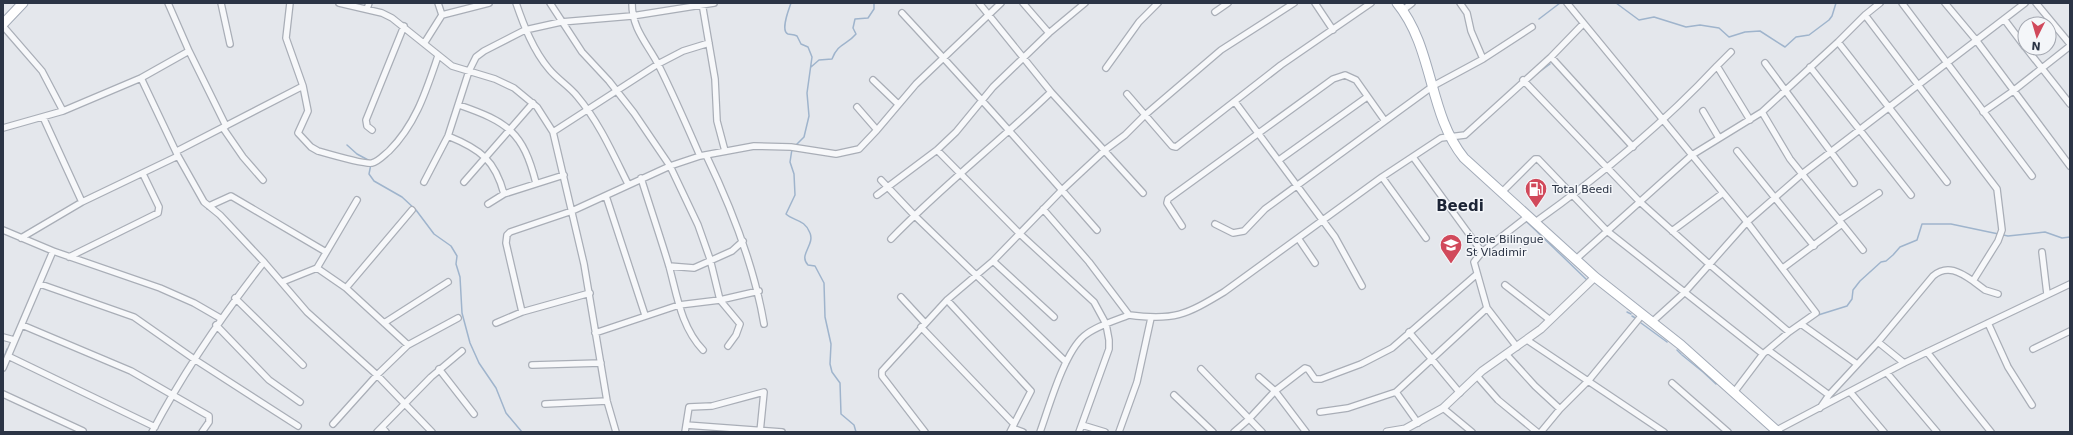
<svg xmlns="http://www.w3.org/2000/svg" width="2073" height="435" font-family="'DejaVu Sans',sans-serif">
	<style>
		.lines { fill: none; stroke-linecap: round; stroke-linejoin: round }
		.stream { stroke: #9fb4cc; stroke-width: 1.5 }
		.minor-casing { stroke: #a9aeb7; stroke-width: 8 }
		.tertiary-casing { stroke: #a9aeb7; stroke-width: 9 }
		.primary-casing { stroke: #a3abb8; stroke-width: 11 }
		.minor { stroke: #f7f8fa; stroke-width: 5.5 }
		.tertiary { stroke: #f7f8fa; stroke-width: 7 }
		.primary { stroke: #fff; stroke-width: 9 }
		.labels { text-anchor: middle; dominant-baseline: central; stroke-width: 3; stroke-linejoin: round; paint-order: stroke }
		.poi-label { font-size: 11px; fill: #2b3445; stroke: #f4f6f9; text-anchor: start }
		.district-label { font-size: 15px; font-weight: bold; fill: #1d2536; stroke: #f4f6f9 }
	</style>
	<rect width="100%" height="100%" fill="#e4e7ec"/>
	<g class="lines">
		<!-- stream -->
		<path class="stream" d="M791 3C789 9 780 31 788 34 791 35 793 34 797 36L801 44 808 47 812 57 807 93 809 116 804 137 795 146
			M1616 3 1639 20 1654 17 1686 27 1700 25 1719 28 1729 37 1745 32 1760 31 1785 47 1796 37 1809 35 1829 20 1832 16 1836 3
			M1539 19 1560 3
			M811 67 819 60 832 59C838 43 847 45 856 34L853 28 855 19 868 18 874 9V3
			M1531 78 1550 64
			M347 145 357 154 370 161
			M792 149 790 162 794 174 795 195 786 214C793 221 805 219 810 233 815 245 798 255 808 265L815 266 824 283 825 317 831 344 830 364 832 372 840 383 841 414 854 425 856 432
			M371 164 369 174 374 181 402 197 416 210 434 234 451 246 457 256 456 264 460 277 462 313 470 343 479 363 496 388 506 413 522 432
			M1699 207 1705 203
			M1527 222 1587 280
			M1627 312 1631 314
			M1632 316 1637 319
			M1815 316 1847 306 1852 299 1853 290 1860 281 1881 262 1886 261 1893 255 1900 247 1917 240 1922 224H1951L2008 236 2045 232 2062 238 2070 237
			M1641 323 1667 342
			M1677 350 1681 354
			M1682 355 1703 372
			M3 361 7 349
			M1703 372 1716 384"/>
		<!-- minor casing -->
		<g class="minor-casing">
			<path id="minor" d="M221 3 230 44
				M290 3 286 38 303 86 308 111 298 133 311 147 318 151C325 153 366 165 372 163 378 162 384 155 389 151 416 124 426 91 438 56
				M339 3 382 13 392 18 452 66 495 79 514 88 537 107 553 132 584 264 607 401 616 432
				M438 3 442 15
				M516 3C524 26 533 50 549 69 557 79 569 86 577 96 599 122 613 154 628 184
				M550 3 582 52 609 81 634 113 670 166 698 225 710 259 720 300 740 324 736 335 728 346
				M632 3C632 30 648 44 659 66 674 96 687 126 700 156
				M702 3 715 79 717 121 725 151
				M979 3 1051 92 1143 193
				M1023 3 1049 33
				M1315 3 1333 30
				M1460 3 1467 13 1471 31 1483 59
				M1567 3 1747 222 1816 313 1789 332 1763 354 1735 391
				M1902 3 2032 176
				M1945 3 1976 40 2070 166
				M2036 3 2070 44
				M367 9 369 3
				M1403 10 1412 3
				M1215 12 1228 3
				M902 13C968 84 1033 157 1097 230
				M2004 19 2025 47
				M3 26 42 71 63 111
				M425 42 442 15 489 3
				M1838 42 1947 182
				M2026 48 2070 104
				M189 51 226 126
				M1551 57 1633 147
				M1765 63 1854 183
				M1717 66 1731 52
				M1810 67 1911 195
				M1106 68 1139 22 1158 3
				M141 78 178 156 204 202 220 215 264 262 307 312 377 375 432 432
				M873 80 898 104
				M1523 80 1640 202 1709 264 1789 332
				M1127 94 1172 146 1176 147 1281 65 1371 3
				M1235 102 1335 237 1362 286
				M459 105C508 122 523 132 536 183
				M857 107 877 130
				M1703 111 1719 138
				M1762 112 1790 159 1863 250
				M1983 112 2013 91 2070 46
				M43 117 82 202
				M3 128 63 111 141 78 189 51 168 3
				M223 128 243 157 263 180
				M372 130 367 126 366 120 404 26
				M553 132 658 64 683 51 709 43
				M448 136C480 149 495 160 504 194L488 204
				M937 150 1020 234 1094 302 1106 324 1109 340V349L1079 432
				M177 151 303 86
				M1737 151 1814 246
				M706 155C732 209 754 265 764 324
				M1413 157 1482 252
				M1279 160 1367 97
				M1382 177 1426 238
				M641 178C650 207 660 236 669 266 677 295 681 327 703 350
				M881 180 914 215 1066 362
				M424 182 448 136 469 71 476 57 484 51 525 30 561 22 632 16 714 3
				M464 182 533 103
				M1502 192 1535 159H1538L1607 231 1763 354
				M504 194 564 175
				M877 195 937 150 956 132 993 87 1049 33 1085 3
				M606 196 645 315
				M209 206 231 196 326 252
				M1043 209 1089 262 1129 315C1174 321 1186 315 1224 292L1382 177 1441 138 1465 135 1551 57 1583 24
				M1839 220 1879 193
				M1534 223C1600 176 1662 125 1717 66L1750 120
				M1215 224 1233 233 1244 231 1265 209 1385 121 1433 86 1483 59 1532 27
				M1182 226 1167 203 1168 199 1333 79 1345 75 1356 80 1385 121
				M3 230 53 251 160 288 194 303 220 318
				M1672 231 1723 193
				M21 238 82 202 178 156
				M1298 238 1315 263
				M891 239C941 187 999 142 1051 92
				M2042 252 2047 294
				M69 257 158 213 159 207 143 174
				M1575 260 1692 155 1762 112 1838 42 1865 15 1880 3
				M993 261 1054 317
				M669 266 694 268 732 251 743 241
				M317 268 357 200
				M1783 268 1842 224
				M1973 281 1985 290 1998 294
				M282 282 317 268 346 288 408 345
				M40 284 134 317 194 359 298 426
				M1505 285 1550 320
				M346 288 412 210
				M901 297 925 323
				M235 298 303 365
				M947 300 1031 391 1010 432
				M522 312 506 243 507 235 510 232 572 211 670 166 700 156 754 146 791 147 836 154 859 149 877 130 916 84 1001 3
				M1652 322 1684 293 1747 222 1802 174 2025 3
				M384 323 448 282
				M496 323 522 312 590 293
				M1988 323 2008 367 2032 405
				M1801 324 1857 364
				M22 325 131 371 209 416V422L202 432
				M216 325 269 380 300 402
				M921 327 1014 424
				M1409 332 1460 393
				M595 333 679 305 720 300 759 291
				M3 337 14 340
				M1527 340 1664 432
				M1878 342 1904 363
				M1517 347 1487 308 1474 262 1482 252 1527 217
				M2033 349 2070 331
				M1768 350 1829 395
				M1927 352 1991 432
				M1506 354 1535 386 1560 409
				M8 356 155 427
				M532 365 601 363
				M3 368 53 251
				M439 369 474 414
				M1201 369 1262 432
				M1887 373 1937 432
				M1477 376 1498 400 1537 432
				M1259 377 1275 391 1306 432
				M1672 383 1728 432
				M1396 392 1418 423
				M1851 393 1884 432
				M3 394 83 431
				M1174 395 1213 432
				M545 404 607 401
				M1443 408 1472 432
				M1820 408 1829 395 1878 342 1933 276C1947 264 1960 272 1973 281L1998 241 2002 230 1997 189 1865 15
				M1320 412 1348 408 1396 392 1487 308
				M333 424 377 375 408 345 458 318
				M686 425 782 432
				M1082 425 1105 432
				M382 427 386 432
				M1012 428 1023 432
				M1777 430 1904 363 2070 284
				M152 432C184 371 222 316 264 262
				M377 432 431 377 462 351
				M685 432 689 407 712 406 764 392 760 432
				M925 432 882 376V371L947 300 993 261 1062 190 1105 150 1125 135 1145 115 1221 50 1294 3
				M1040 432C1049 407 1064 353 1084 336 1096 326 1114 321 1129 315
				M1119 432 1137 382 1151 318
				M1234 432 1249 419 1275 391 1305 368 1308 369 1315 379H1321L1361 364 1392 348 1477 274
				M1541 432 1560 409 1589 380 1642 315"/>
		</g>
		<!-- tertiary casing -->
		<g class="tertiary-casing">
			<path id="tertiary" d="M1387 432 1405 429 1443 408 1482 371 1541 329 1595 277"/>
		</g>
		<!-- primary casing -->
		<g class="primary-casing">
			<path id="primary" d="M1397 3C1434 48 1428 114 1464 158L1595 277 1681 345 1778 432
				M3 24 23 3"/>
		</g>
		<!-- minor -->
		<use href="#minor" class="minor"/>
		<!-- tertiary -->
		<use href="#tertiary" class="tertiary"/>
		<!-- primary -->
		<use href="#primary" class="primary"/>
	</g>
	<!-- icons -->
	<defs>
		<g id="fuel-pin" transform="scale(1.15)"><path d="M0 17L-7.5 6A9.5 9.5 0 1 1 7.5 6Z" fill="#d1495b" stroke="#f4f6f9"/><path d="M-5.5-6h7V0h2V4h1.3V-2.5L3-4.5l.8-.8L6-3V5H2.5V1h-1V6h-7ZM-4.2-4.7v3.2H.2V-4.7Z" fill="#fff"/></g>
		<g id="school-pin" transform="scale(1.15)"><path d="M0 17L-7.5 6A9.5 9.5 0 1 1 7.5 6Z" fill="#d1495b" stroke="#f4f6f9"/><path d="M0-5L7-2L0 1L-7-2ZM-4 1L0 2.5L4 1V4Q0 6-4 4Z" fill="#fff"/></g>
	</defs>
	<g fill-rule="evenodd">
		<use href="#fuel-pin" x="1536" y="189"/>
		<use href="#school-pin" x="1451" y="245"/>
	</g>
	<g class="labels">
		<!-- poi labels -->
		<g class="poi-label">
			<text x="1552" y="189">Total Beedi</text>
			<text x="1466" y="239">École Bilingue<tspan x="1466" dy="13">St Vladimir</tspan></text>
		</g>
		<!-- district labels -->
		<g class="district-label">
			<text x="1460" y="206">Beedi</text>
		</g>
	</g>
	<!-- border -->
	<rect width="2073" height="435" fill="none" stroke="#2b3445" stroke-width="8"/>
	<!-- north arrow -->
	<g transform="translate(2037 36) rotate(185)"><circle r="19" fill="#f4f6f9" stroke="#a4a8b1"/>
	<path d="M0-3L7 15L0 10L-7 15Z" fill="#d1495b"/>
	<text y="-6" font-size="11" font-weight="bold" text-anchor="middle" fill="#2b3445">N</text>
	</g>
</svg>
